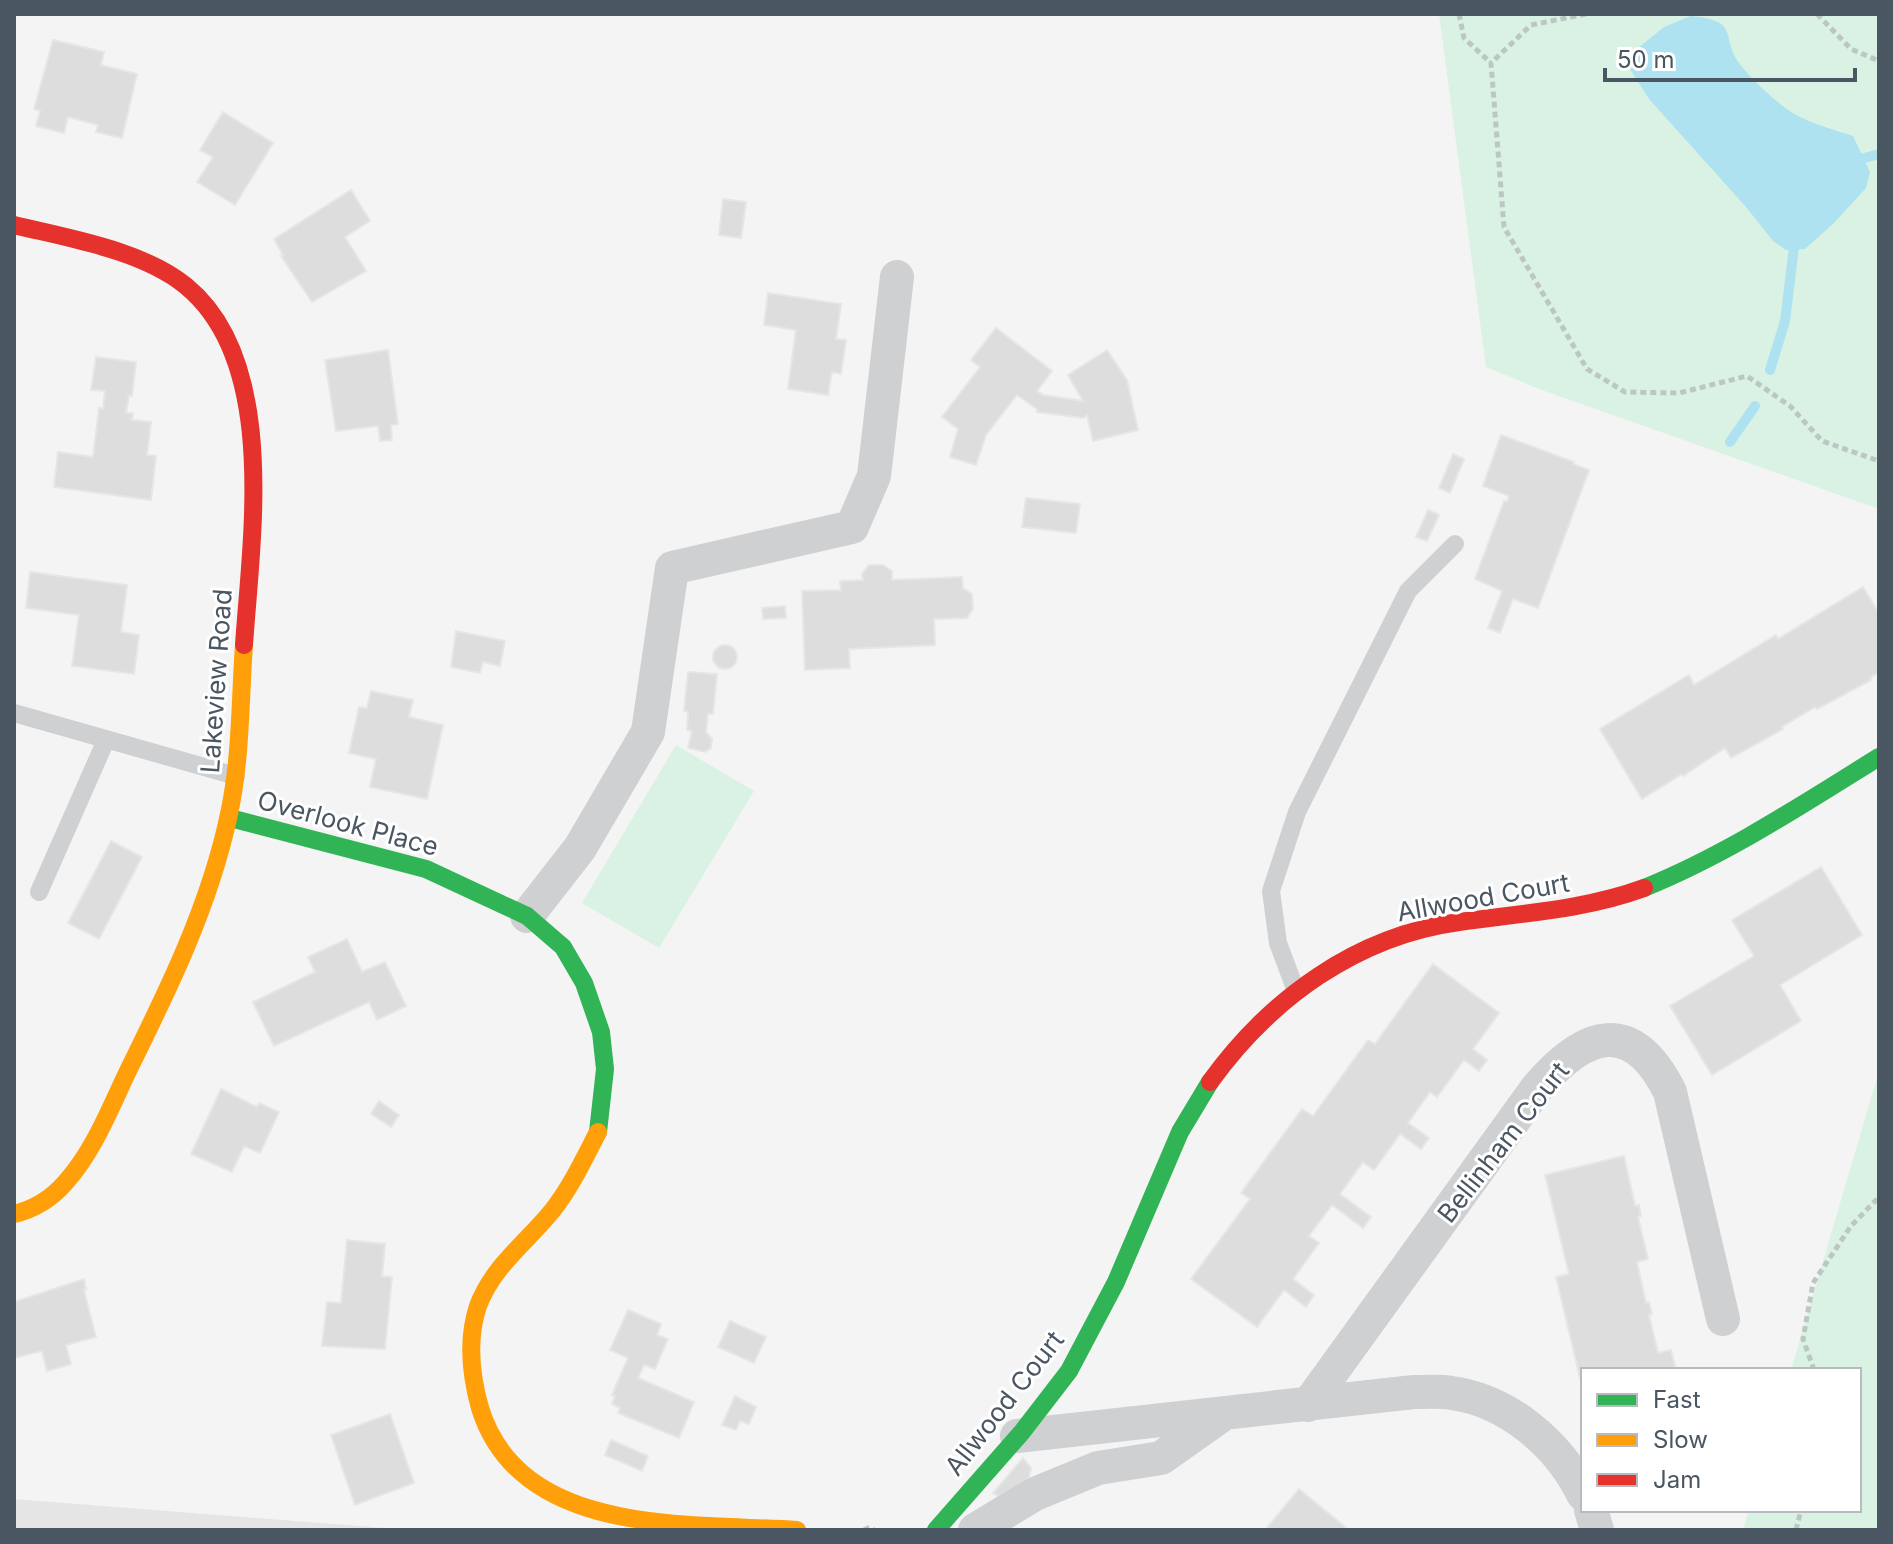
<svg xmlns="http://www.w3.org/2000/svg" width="1893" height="1544" font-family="Inter,sans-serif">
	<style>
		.education { fill: #e6e5e6 }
		.green { fill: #d9f2e3 }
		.water { fill: #aee2f0 }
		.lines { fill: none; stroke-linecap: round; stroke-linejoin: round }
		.stream { stroke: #aee2f0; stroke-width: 10 }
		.building { fill: #ddddde; stroke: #e5e6e7; stroke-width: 2 }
		.path { stroke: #bcc7c4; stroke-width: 5; stroke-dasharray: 6 4; stroke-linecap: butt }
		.lane { stroke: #ced0d2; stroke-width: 18 }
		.street { stroke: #ced0d2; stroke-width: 34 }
		.fast { stroke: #30b455; stroke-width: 18 }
		.slow { stroke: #ff9f0a; stroke-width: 18 }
		.jam { stroke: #e5322d; stroke-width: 18 }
		.labels { text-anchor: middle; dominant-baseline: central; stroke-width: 6; stroke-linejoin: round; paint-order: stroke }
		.street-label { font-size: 26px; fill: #4a5661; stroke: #fff }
	</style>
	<rect width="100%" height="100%" fill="#f4f4f4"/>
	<!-- education -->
	<path class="education" d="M14 1499 411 1530H14Z"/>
	<!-- green -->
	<path class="green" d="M1439 14H1879V509L1539 389 1486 367Z
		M676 745 754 791 659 948 582 903Z
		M1879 1071V1530H1743L1749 1510H1859V1370H1791Z"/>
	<!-- water -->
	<path class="water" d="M1691 16C1741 21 1720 35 1739 63 1752 80 1768 94 1784 107 1801 121 1832 129 1853 136L1870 172 1866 188 1833 224 1805 249 1786 250 1773 241 1746 207 1649 99 1628 66V56L1664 27Z"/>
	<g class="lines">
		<!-- stream -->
		<path class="stream" d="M1850 162 1879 154
			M1770 370 1785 321 1795 239
			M1730 442 1755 406"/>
	</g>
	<!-- building -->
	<path class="building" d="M53 40 104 52 101 65 137 74 122 138 96 132 98 125 68 117 64 133 36 126 40 111 34 109Z
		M223 112 273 143 235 205 197 182 213 157 200 150Z
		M351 190 370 221 345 237 366 271 312 302 281 256 283 255 274 239Z
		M723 199 746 202 741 238 719 235Z
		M768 293 841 304 836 339 846 340 841 374 832 372 828 395 788 389 796 330 764 325Z
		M996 328 1052 371 1037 391 1043 395 1083 401 1068 375 1107 350 1127 380 1138 430 1093 441 1087 415 1083 418 1037 412V409L1017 395 986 435 976 465 950 457 958 429 942 417 980 367 971 360Z
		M388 350 398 424 391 425 392 440 380 441 378 426 336 431 325 360Z
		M96 357 136 362 132 396 129 395 126 413H133L132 420 151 422 147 455 156 456 151 500 54 487 58 452 93 457 99 408 103 409 105 391 91 390Z
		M1501 435 1574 462 1573 464 1589 470 1538 608 1513 599 1500 633 1488 628 1502 591 1475 579 1504 501 1507 502 1509 496 1483 486Z
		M1453 454 1464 459 1450 493 1439 488Z
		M1026 498 1080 504 1076 533 1022 527Z
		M1428 510 1439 515 1427 541 1416 537Z
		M869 565H883L892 571V580L962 577 963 588 972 594 973 609 967 618 934 619 935 645 849 649 850 668 805 670 802 591 841 590 840 581 863 580 862 574Z
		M30 572 127 585 121 632 139 635 134 674 72 666 79 615 26 608Z
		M1863 587 1879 613V672L1870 678 1871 680 1817 709 1815 707 1782 727 1783 729 1731 758 1725 748 1683 776 1682 774 1642 799 1600 729 1689 675 1694 685 1776 635 1778 639Z
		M785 606 786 618 763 619 762 608Z
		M456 631 505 641 500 666 483 662 480 673 451 667Z
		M713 657a12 12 0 1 1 24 0a12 12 0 1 1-24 0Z
		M688 672 717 674 713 714H708L706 732 712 739 711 748 705 752 688 748 692 731 687 730 688 712 684 711Z
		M371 691 413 700 409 717 443 725 427 799 370 787 376 759 349 753 359 707 367 708Z
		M111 841 142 857 99 939 68 923Z
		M1821 867 1862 935 1780 985 1801 1021 1712 1075 1670 1006 1754 956 1732 920Z
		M347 939 362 972 385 962 406 1006 377 1020 369 1002 274 1046 253 1002 315 972 308 957Z
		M1433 964 1499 1013 1473 1049 1487 1060 1479 1071 1464 1060 1437 1097 1430 1092 1408 1123 1429 1138 1421 1149 1400 1134 1374 1170 1363 1162 1340 1194 1371 1217 1363 1228 1332 1205 1309 1236 1319 1243 1293 1279 1314 1295 1306 1307 1284 1290 1257 1327 1191 1279 1250 1199 1241 1193 1302 1109 1313 1116 1368 1040 1375 1044Z
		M221 1089 257 1107 259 1103 279 1112 260 1153 244 1146 232 1172 191 1154Z
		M379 1101 399 1115 391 1127 371 1114Z
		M1624 1156 1635 1206 1639 1205 1641 1216 1638 1217 1648 1259 1637 1262 1646 1303 1649 1302 1652 1314 1649 1315 1658 1353 1671 1350 1676 1370H1583V1377L1580 1378 1556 1277 1569 1274 1545 1175Z
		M347 1240 385 1244 382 1276 392 1277 385 1349 322 1346 327 1302 341 1303Z
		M84 1279 86 1290H84L96 1337 66 1345 71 1364 47 1371 42 1351 14 1358V1302Z
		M628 1310 661 1324 657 1335 668 1339 655 1369 644 1365 638 1378 694 1402 679 1438 618 1413 620 1408 612 1404 615 1396 612 1395 628 1358 610 1350Z
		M730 1321 766 1337 754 1363 718 1347Z
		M735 1396 756 1407 749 1424 740 1421 736 1430 722 1425Z
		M390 1414 414 1483 355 1505 331 1435Z
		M611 1440 648 1456 642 1471 605 1455Z
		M1023 1458 1031 1468 1029 1478 1001 1498 993 1493Z
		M1299 1489 1349 1530H1265Z"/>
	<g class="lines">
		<!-- path -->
		<path class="path" d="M1459 14 1464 38 1491 63
			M1586 14 1531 25 1491 63 1504 227 1587 369 1625 392 1679 393 1747 376 1790 406 1822 441 1879 461
			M1817 14 1851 49 1879 61
			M1814 1370 1803 1339 1813 1283 1851 1226 1879 1197
			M864 1530 870 1527 874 1530
			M1796 1530 1801 1510"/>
		<!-- lane -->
		<path class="lane" d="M14 713 236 776
			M39 892 106 740
			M1296 991 1278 943 1271 891 1297 812 1408 591 1455 544"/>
		<!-- street -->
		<path class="street" d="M527 916 580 848 648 732 672 568 852 527 874 476 897 277
			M1308 1405 1537 1088C1585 1031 1632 1016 1670 1092L1723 1319
			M1017 1436 1414 1392C1426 1392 1440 1391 1452 1393 1508 1401 1559 1444 1583 1494
			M1591 1510 1597 1530
			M975 1530 1035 1494 1098 1468 1161 1458 1219 1417"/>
		<!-- fast -->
		<path class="fast" d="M230 818 426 869 527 916 563 947 584 983 601 1032 605 1069 598 1132
			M1644 888C1728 854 1803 804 1879 757
			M936 1530 1022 1432 1069 1371 1116 1282 1180 1132 1210 1082"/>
		<!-- slow -->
		<path class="slow" d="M598 1132C584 1159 571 1187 552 1211 526 1243 493 1266 478 1306 467 1339 471 1376 480 1408 520 1537 689 1523 797 1530
			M14 1214C35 1209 51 1199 65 1183 93 1152 109 1111 127 1073 168 990 210 905 229 814 241 759 240 701 244 645"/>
		<!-- jam -->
		<path class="jam" d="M14 225C67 238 142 250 186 286 279 362 251 539 244 645
			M1210 1082C1270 999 1356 936 1459 922 1522 913 1584 910 1644 888"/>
	</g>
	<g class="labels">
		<!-- street labels -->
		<g class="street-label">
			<text transform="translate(216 681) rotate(-86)">Lakeview Road</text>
			<text transform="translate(348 823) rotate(15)">Overlook Place</text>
			<text transform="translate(1483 897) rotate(-10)">Allwood Court</text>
			<text transform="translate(1503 1142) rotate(-52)">Bellinham Court</text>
			<text transform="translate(1004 1403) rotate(-52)">Allwood Court</text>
		</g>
	</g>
	<!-- border -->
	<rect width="1893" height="1544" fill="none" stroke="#4a5661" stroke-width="32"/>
	<!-- legend -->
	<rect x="1581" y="1368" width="280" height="144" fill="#ffffff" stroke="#b7bbc0" stroke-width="2"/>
	<rect x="1597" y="1394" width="40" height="12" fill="#30b455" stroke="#b7bbc0" stroke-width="2"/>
	<text x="1653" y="1408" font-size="24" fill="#4a5661">Fast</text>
	<rect x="1597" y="1434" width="40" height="12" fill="#ff9f0a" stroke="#b7bbc0" stroke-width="2"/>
	<text x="1653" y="1448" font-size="24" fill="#4a5661">Slow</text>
	<rect x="1597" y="1474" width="40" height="12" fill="#e5322d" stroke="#b7bbc0" stroke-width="2"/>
	<text x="1653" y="1488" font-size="24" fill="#4a5661">Jam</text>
	<!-- scale -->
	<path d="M1605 68v12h250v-12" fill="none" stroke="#4a5661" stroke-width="4"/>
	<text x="1617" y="68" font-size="24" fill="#4a5661" stroke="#ffffff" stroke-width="6" paint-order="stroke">50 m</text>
</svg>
